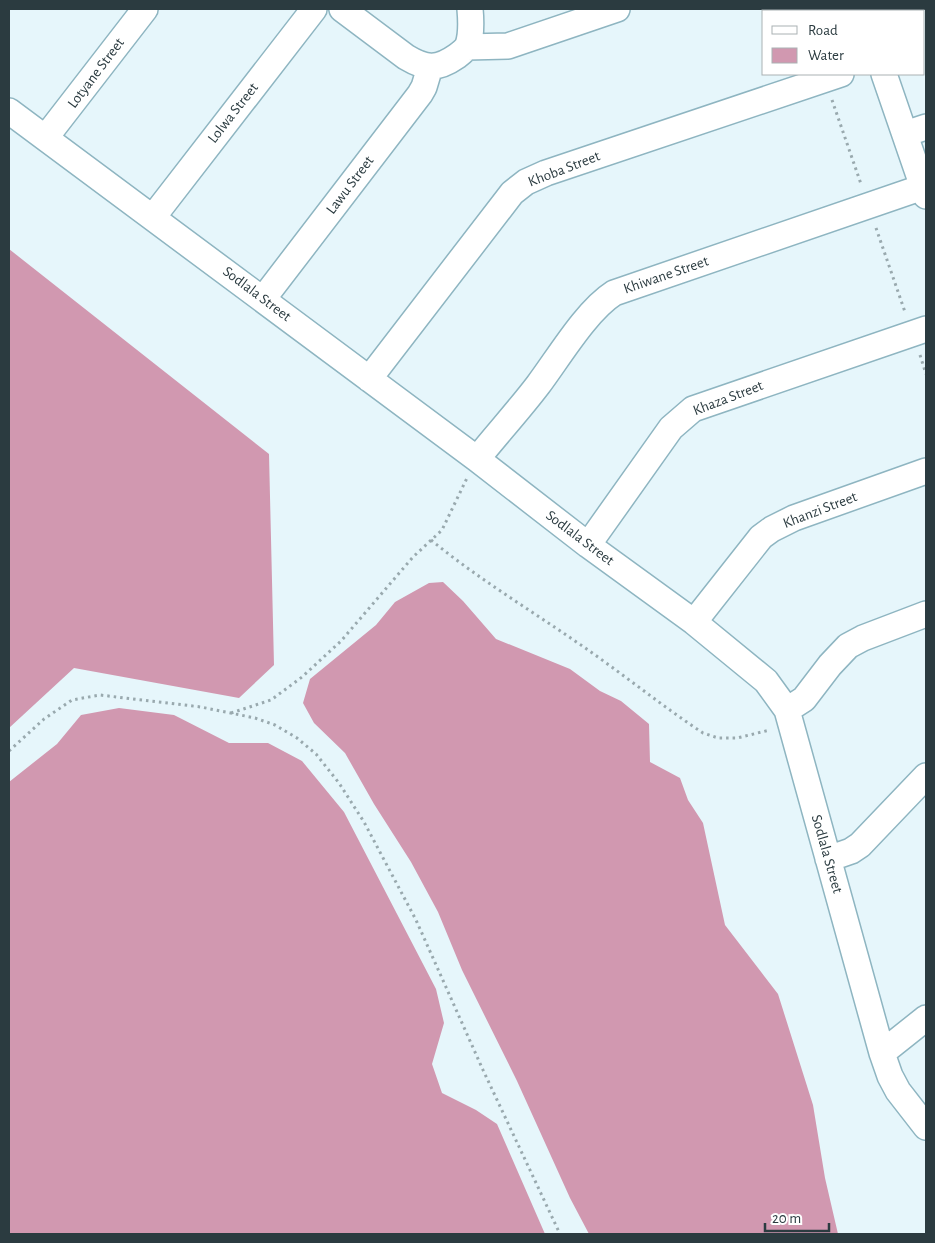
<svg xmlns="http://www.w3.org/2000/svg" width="935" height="1243" font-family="'Alegreya Sans',sans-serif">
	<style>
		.water { fill: #d198b0 }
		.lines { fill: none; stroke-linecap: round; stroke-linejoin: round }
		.minor-casing { stroke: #8eb5c1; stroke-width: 28 }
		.path { stroke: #99a9ae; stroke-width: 3; stroke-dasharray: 2.5 4; stroke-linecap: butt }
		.minor { stroke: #fff; stroke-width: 25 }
		.labels { text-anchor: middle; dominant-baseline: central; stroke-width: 4; stroke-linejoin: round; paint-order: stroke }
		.street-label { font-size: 15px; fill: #2b3b40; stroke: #fff }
	</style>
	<rect width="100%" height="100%" fill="#e6f6fb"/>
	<!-- water -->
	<path class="water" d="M9 249 269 454 274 665 239 698 74 668 9 728Z
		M443 582 463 601 496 639 570 669 600 691 621 701 649 724 650 762 680 778 688 800 703 823 725 925 778 994 813 1105 825 1178 838 1234H589L570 1198 517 1081 462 970 438 912 411 862 374 804 345 753 314 723 303 703 310 679 376 625 395 602 429 583Z
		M119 708 174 715 229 743H268L302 761 344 812 436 989 444 1023 432 1064 442 1093 476 1110 497 1124 545 1234H9V782L57 744 81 715Z"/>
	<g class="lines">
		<!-- minor casing -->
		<g class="minor-casing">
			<path id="minor" d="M342 9 406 57C426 69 437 70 457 56 461 53 466 49 468 45 472 33 471 20 470 9
				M861 9 862 11
				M467 47 508 46 617 9
				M884 74 926 196
				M9 111 477 459 588 545 694 622 766 681 787 710 882 1053 890 1076 898 1091 926 1127
				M905 134 926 127
				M46 137 145 9
				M153 217 314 9
				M263 299 420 94 424 87 430 67
				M369 379 512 193 526 182 546 173 841 74
				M477 459C497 434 519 410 538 385 559 357 586 311 614 293L923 187
				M588 545 671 428 693 409 926 329
				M694 622 761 537 772 529 794 518 926 471
				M787 710 804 699 830 665 848 646 863 638 926 614
				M828 859 851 851 860 845 926 776
				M882 1053 926 1018"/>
		</g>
		<!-- path -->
		<path class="path" d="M800 9V11
			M832 100 861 184
			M876 228 905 312
			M920 355 926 374
			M431 540C476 577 527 608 575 641 618 670 659 704 703 733L718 738H737L770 730
			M231 713 271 700 302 677 341 641 413 557 442 530 467 478
			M9 751 44 719 72 700 100 695 201 707 255 718 275 725 297 738 316 754 339 783 364 822 416 920 483 1070 560 1234"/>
		<!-- minor -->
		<use href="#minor" class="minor"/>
	</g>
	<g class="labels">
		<!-- street labels -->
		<g class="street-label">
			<text transform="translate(96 73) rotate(-53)">Lotyane Street</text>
			<text transform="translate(233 113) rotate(-52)">Lolwa Street</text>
			<text transform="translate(564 169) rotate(-21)">Khoba Street</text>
			<text transform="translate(350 185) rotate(-53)">Lawu Street</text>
			<text transform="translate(666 275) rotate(-19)">Khiwane Street</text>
			<text transform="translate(257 294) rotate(37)">Sodlala Street</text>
			<text transform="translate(728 398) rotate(-21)">Khaza Street</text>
			<text transform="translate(820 510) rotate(-21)">Khanzi Street</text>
			<text transform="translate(580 538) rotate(37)">Sodlala Street</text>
			<text transform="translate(827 854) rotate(74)">Sodlala Street</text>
		</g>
	</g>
	<!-- border -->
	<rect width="935" height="1243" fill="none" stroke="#2b3b40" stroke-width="20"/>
	<!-- legend -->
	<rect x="762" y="10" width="162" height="65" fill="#ffffff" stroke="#aab1b3"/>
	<rect x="772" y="26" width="25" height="8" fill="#ffffff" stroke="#aab1b3"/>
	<text x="808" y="35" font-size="15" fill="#2b3b40">Road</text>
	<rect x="772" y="48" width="25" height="15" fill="#d198b0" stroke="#aab1b3"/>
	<text x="808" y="60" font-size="15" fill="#2b3b40">Water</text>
	<!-- scale -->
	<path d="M765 1223v8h64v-8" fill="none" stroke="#2b3b40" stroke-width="2.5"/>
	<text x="772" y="1223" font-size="15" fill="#2b3b40" stroke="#ffffff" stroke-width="4" paint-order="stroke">20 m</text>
</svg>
